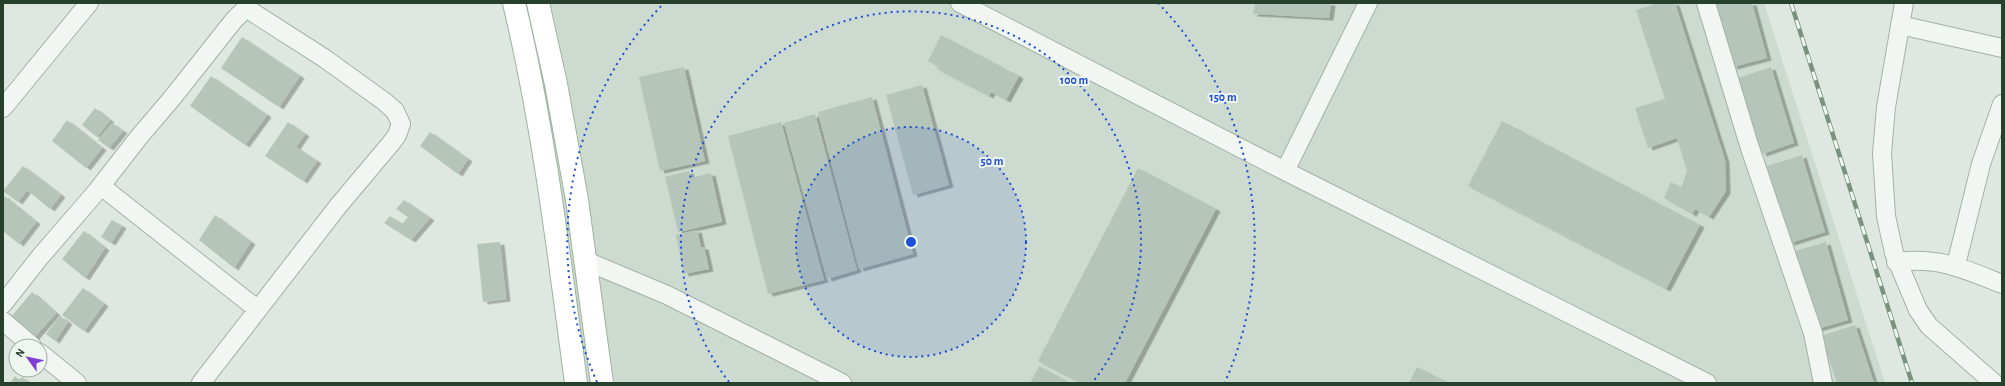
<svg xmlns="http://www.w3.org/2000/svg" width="2005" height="386" font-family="'Alegreya Sans',sans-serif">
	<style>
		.built { fill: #ccdacf }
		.building { fill: #b5c5b9; filter: url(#shadow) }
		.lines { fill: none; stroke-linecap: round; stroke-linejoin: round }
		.minor-casing { stroke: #a3b2a6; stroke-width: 20 }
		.major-casing { stroke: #9db4a1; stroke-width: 24 }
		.minor { stroke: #f1f6f2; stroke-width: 18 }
		.major { stroke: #fff; stroke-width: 22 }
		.rail-casing { stroke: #77927d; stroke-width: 4.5 }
		.rail { stroke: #eef6ef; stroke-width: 3; stroke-dasharray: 9; stroke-linecap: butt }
		.ring { fill: none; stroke: #1d4ed8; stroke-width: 2; stroke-dasharray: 2 4 }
		.centre { fill: #1d4ed8; stroke: #eef6ef; stroke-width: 2 }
		.ring-label { font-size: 12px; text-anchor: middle; font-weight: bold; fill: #1d4ed8; stroke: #eef6ef; stroke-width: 4; stroke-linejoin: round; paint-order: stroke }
	</style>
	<defs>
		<filter id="shadow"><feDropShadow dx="4.5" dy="2.5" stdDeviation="0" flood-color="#0004"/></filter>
	</defs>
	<rect width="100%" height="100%" fill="#dee8e0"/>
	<!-- built -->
	<path class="built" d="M517 3H1764L1885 383H581Z"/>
	<!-- building -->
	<path class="building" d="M1255 3H1331L1329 18 1253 14Z
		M1658 3H1675L1725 160 1726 191 1709 217 1695 209 1692 214 1664 198 1671 182 1681 188 1687 171 1677 138 1648 148 1635 108 1665 99 1636 10Z
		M1715 3H1752L1767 58 1733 67Z
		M941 35 1019 76 1006 100 991 92 989 96 937 69 938 66 928 61Z
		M242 37 300 76 279 107 221 68Z
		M684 67 705 161 660 171 639 77Z
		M1771 67 1794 143 1762 154 1738 78Z
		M211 76 267 115 245 145 190 106Z
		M922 85 949 185 913 195 886 95Z
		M872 97 913 254 859 269 818 112Z
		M95 108 110 120 97 137 82 125Z
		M815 114 857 270 827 279 784 123Z
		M67 120 102 148 86 168 52 141Z
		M1502 121 1700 225 1666 289 1468 186Z
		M288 122 305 134 296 147 317 161 303 181 265 156Z
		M781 122 824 280 768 294 728 136Z
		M112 123 123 131 109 148 98 140Z
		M430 132 468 159 458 174 420 146Z
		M1802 155 1825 232 1790 243 1767 166Z
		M23 166 61 195 50 209 27 190 18 202 3 191Z
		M1138 168 1216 209 1125 383H1080L1038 361Z
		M689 171 691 178 711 173 722 222 678 232 665 177Z
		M3 195 36 222 19 244 3 231Z
		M404 200 430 218 411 240 384 223 390 216 402 224 408 217 396 209Z
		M215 215 251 242 234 268 199 240Z
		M112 220 122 226 111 243 101 237Z
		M697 230 701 247H704L709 269 684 274 676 235Z
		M84 231 105 248 85 278 62 259Z
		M500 242 506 299 483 302 477 244Z
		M1826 242 1848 320 1817 329 1795 251Z
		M83 288 104 304 84 331 62 315Z
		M32 292 56 313 33 339 10 318Z
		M60 316 68 322 55 341 46 334Z
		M1855 325 1874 383H1837L1821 336Z
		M1039 366 1070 383H1030Z
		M1417 367 1449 383H1409Z
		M15 376 19 380 22 377 30 383H10Z"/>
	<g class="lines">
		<!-- minor casing -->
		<g class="minor-casing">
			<path id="minor" d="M960 3 1285 171 1707 383
				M1706 3 1749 145 1813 333 1823 383
				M1904 3 1886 107 1882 153 1886 216 1894 253 1918 310 1929 326 1994 383
				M1900 25 2002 48
				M3 108 89 3
				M1285 171 1368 3
				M101 186 257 309
				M586 261 667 295 842 383
				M1896 262C1940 257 1962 268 2002 284
				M1956 265 1981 164 2002 104
				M3 304 40 257 97 191 139 137 173 97 234 20 244 10H249L324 58 385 102 395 111 401 124 397 135 392 142 339 205 201 383
				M3 321 32 346
				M40 353 77 383"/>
		</g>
		<!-- major casing -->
		<g class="major-casing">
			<path id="major" d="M514 3C544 128 559 256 576 383
				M538 3 556 84 577 200 602 383"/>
		</g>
		<!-- minor -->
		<use href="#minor" class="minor"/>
		<!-- major -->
		<use href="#major" class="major"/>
		<!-- rail casing -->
		<g class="rail-casing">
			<path id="rail" d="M1791 3 1912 383"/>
		</g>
		<!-- rail -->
		<use href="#rail" class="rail"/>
	</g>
	<!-- distance rings -->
	<circle cx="911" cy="242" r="115" fill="#1d4ed8" fill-opacity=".12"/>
	<g class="ring">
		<circle cx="911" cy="242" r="115"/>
		<path d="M729 382A230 230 0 1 1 1093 382"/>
		<path d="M597 382A344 344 0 0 1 664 3M1158 3A344 344 0 0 1 1225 382"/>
	</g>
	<circle cx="911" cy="242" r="6" class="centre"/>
	<g class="ring-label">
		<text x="1074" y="84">100 m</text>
		<text x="1223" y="101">150 m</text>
		<text x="992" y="165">50 m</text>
	</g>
	<!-- border -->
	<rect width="2005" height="386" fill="none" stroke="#27402c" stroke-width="8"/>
	<!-- north arrow -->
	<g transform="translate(28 358) rotate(303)"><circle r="19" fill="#eef6ef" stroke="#9eada1"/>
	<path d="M0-3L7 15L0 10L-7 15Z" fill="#7f3dd3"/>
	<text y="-6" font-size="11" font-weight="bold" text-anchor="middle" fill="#27402c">N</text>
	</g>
</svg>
